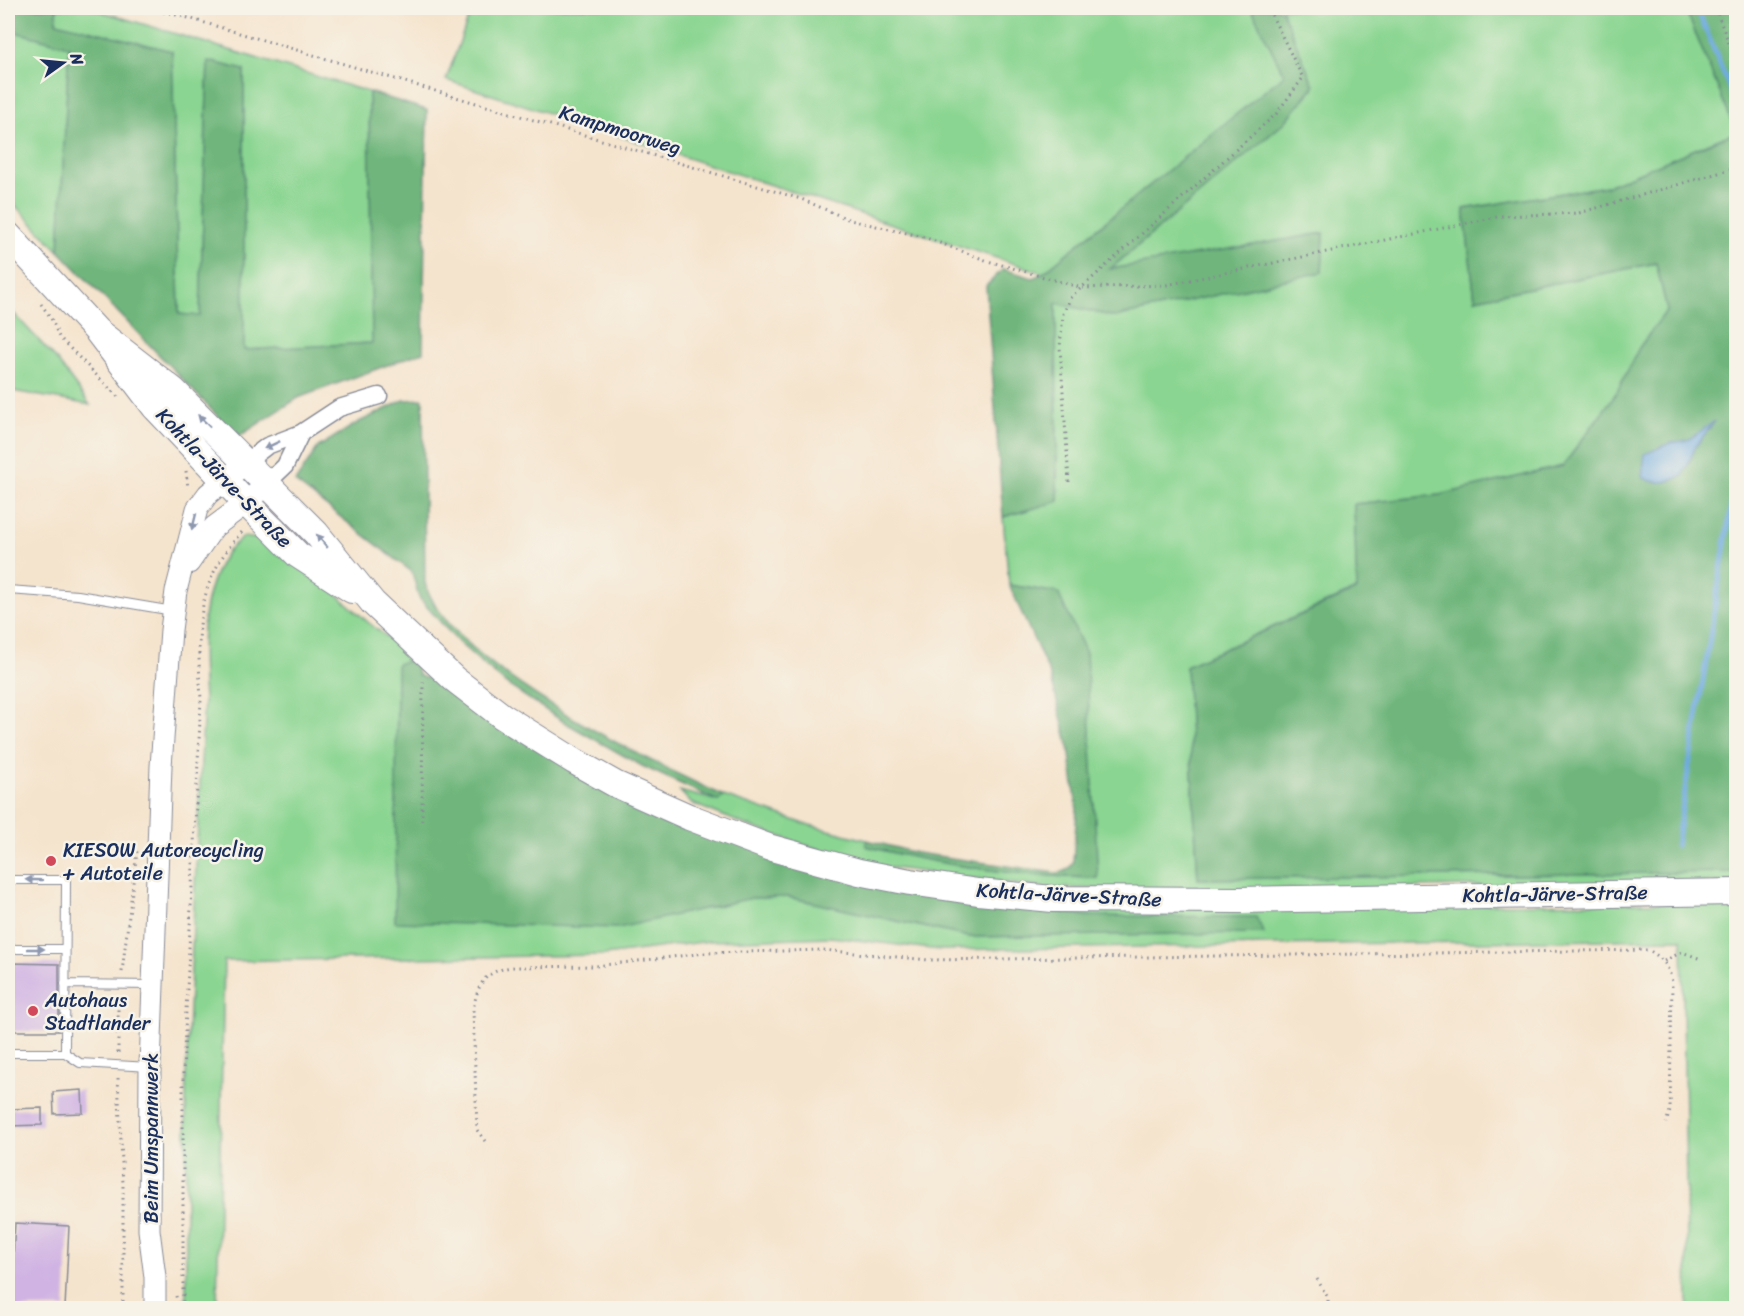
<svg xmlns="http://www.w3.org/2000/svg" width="1744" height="1316" font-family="Sriracha,sans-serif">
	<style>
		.green { fill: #8ad591; stroke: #528278; stroke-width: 1.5 }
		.forest { fill: #6fb67b; stroke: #45726c; stroke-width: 1.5 }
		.water { fill: #70abe1; stroke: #466da0; stroke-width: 1.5 }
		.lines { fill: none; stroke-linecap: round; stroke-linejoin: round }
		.stream { stroke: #70abe1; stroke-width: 5 }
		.building { fill: #d0b3e3 }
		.service-casing { stroke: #888a96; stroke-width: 10 }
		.minor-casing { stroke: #888a96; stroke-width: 19 }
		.tertiary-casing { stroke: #888a96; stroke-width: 23 }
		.primary-casing { stroke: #888a96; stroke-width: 28 }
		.path { stroke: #888a96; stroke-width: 3; stroke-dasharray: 1.5 4.5; stroke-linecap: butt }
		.service { stroke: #fff; stroke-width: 8 }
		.minor { stroke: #fff; stroke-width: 16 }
		.tertiary { stroke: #fff; stroke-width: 21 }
		.primary { stroke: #fff; stroke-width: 26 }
		.oneway { fill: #8d97ae }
		.poi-dot { fill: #d1495b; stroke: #f7f3e8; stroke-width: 2 }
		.labels { text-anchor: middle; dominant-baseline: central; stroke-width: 5; stroke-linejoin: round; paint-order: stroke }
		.street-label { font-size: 20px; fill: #1b2f5e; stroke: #f7f3e8 }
		.poi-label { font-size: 20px; fill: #1b2f5e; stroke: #f7f3e8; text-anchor: start }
	</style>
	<rect width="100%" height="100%" fill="#f7f3e8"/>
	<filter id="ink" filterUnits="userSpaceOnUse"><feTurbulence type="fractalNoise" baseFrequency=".0167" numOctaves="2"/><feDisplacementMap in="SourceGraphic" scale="12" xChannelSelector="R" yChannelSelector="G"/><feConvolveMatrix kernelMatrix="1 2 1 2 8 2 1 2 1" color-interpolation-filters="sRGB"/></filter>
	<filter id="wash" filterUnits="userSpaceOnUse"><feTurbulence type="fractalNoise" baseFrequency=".008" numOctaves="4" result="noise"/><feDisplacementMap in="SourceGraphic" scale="24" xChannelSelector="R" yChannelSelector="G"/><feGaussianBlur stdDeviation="1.35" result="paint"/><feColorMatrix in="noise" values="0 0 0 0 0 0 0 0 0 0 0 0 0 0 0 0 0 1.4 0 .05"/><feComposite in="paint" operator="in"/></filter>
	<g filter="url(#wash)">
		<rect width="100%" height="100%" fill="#f5e4cd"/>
		<!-- green -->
		<path class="green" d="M57 8H90L369 92 372 343 243 350 244 70 208 61 200 317 179 314 172 51 56 22Z
			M472 8H1251L1285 75 1043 273 446 80Z
			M1281 8H1685L1736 132 1607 186 1464 209 1475 299 1656 263 1667 310 1639 348 1617 392 1563 466 1440 495 1354 504 1357 589 1186 666 1198 879 1723 872H1736V882L1216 890 1045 888 886 867 805 845 746 825 691 803 680 791 718 801 724 796 802 823 867 840 866 846C938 865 1023 877 1098 878L1058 593 1009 585 1003 517 1059 501 1057 485 1056 302 1115 317 1322 272 1324 233 1109 270 1285 122 1314 87Z
			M8 30 69 46 59 251 8 198Z
			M8 307 56 359 90 405 8 390Z
			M268 532 369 623 415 659 397 664 752 898 788 897 969 937 1264 932 1088 916 1029 908 1736 902V1308H1688L1682 939 940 950 831 937 710 941 605 955 224 961 217 1308H186V1073L204 700C201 651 198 596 226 554 230 547 238 542 243 537L261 539Z"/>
		<!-- forest -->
		<path class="forest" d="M8 8H57L56 22 172 51 179 314 200 316 208 61 244 70V350L372 343 369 92 427 110 423 352 298 398 238 437 59 251 69 46 8 30Z
			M1251 8H1281L1314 86 1285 122 1110 269 1324 233 1322 272 1115 317 1056 303 1057 485 1059 501 1003 517 986 286 1003 269 1033 278 1043 273 1284 75Z
			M1685 8H1736V872L1198 879 1186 666 1357 590 1354 504 1440 495 1563 466 1617 392 1639 348 1667 310 1656 263 1475 299 1464 209 1607 186 1736 132Z
			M423 399 425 583C450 666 647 760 724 796L718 801 642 766 564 722 506 684 459 643 419 598 412 572 295 482 318 447 359 422 404 400Z
			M1009 585 1058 593 1086 653 1098 878C1023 877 938 865 866 846L867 840 916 853 1056 873C1065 872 1070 870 1073 862L1077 810 1069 747 1050 675Z
			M415 659 418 675 425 678 435 676 632 801 1029 908 1088 916 1256 917 1264 933 969 937 788 897 752 898 618 928 395 922 397 664Z"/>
		<!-- water -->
		<path class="water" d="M1715 421 1696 446 1683 476C1667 482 1658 486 1642 477L1645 454 1670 443 1688 440Z"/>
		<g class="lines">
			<!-- stream -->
			<path class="stream" d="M1697 8 1736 104
				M1676 846 1736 477"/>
		</g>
		<g id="blocks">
			<!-- building -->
			<path class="building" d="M8 963 59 964V1031H8Z
				M82 1090 83 1113 54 1114 53 1092Z
				M42 1108V1125L8 1126V1109Z
				M15 1223 69 1226 65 1308H10Z"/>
		</g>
	</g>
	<g filter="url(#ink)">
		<use href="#blocks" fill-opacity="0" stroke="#888a96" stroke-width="1.5"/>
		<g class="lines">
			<!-- service casing -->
			<g class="service-casing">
				<path id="service" d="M8 590 78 595 173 611
					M8 880H66L65 1053 80 1063 150 1067
					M8 949H65
					M65 984 153 985
					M8 1053H65"/>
			</g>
			<!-- minor casing -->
			<g class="minor-casing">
				<path id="minor" d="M245 463 267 446 301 433 339 408 379 396
					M266 484 285 466 301 433"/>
			</g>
			<!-- tertiary casing -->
			<g class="tertiary-casing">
				<path id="tertiary" d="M189 563 214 527 246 503 266 484
					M155 1308V1277L149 1230 150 1067 161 766 171 630 176 591 197 509 208 494 236 471"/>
			</g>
			<!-- primary casing -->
			<g class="primary-casing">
				<path id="primary" d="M8 235 97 331 154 406 246 503 298 555 352 590
					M97 331 173 390 316 533 373 603 454 679 502 716 574 761 615 784 689 817 768 847 859 872 910 882 978 892 1053 899 1239 900 1736 892"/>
			</g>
			<!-- path -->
			<path class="path" d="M146 8 185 17 801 199 850 220 924 237 988 261 1082 288 1166 285 1502 216 1579 213 1736 168
				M1715 8 1736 61
				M41 304 51 318 59 337 120 399
				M186 471 188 488
				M1069 482 1060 347 1063 314 1071 297 1276 114 1303 78 1268 8
				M422 821 423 680
				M1664 961 1682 952 1701 959
				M122 972 137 851
				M118 1053V997
				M118 1078 123 1184V1308
				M485 1141 477 1130 473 1010C478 983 484 972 511 967L596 966 705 953 823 950 929 960 1648 950C1662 957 1669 966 1672 982L1670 1111 1666 1123
				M1317 1279 1328 1298V1308
				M176 1296 179 1308
				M183 1308V1073L201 699C197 634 194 582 243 531"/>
			<!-- service -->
			<use href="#service" class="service"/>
			<!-- minor -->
			<use href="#minor" class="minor"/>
			<!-- tertiary -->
			<use href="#tertiary" class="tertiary"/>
			<!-- primary -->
			<use href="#primary" class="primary"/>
		</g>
		<!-- one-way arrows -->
		<defs><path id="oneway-solid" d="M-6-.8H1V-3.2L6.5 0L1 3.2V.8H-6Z" transform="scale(1.5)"/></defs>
		<g class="oneway">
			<use href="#oneway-solid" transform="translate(204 421) rotate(-135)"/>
			<use href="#oneway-solid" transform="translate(272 445) rotate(155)"/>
			<use href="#oneway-solid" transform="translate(194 522) rotate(104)"/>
			<use href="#oneway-solid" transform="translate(322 541) rotate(-130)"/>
			<use href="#oneway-solid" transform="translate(34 880) rotate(-179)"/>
			<use href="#oneway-solid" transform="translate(36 949)"/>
		</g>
	</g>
	<!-- markers -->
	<g class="poi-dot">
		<circle cx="51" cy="861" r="6"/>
		<circle cx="33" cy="1011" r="6"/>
	</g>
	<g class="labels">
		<!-- street labels -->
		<g class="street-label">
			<text transform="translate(620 130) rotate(17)">Kampmoorweg</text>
			<text transform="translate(224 478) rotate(46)">Kohtla-Järve-Straße</text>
			<text transform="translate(1555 894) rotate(-1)">Kohtla-Järve-Straße</text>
			<text transform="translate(1069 895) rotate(3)">Kohtla-Järve-Straße</text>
			<text transform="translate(151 1138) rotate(-90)">Beim Umspannwerk</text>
		</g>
		<!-- poi labels -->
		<g class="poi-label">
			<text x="63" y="850">KIESOW Autorecycling<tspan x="63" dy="23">+ Autoteile</tspan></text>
			<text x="45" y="1000">Autohaus<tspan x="45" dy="23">Stadtlander</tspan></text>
		</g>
	</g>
	<!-- margin -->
	<rect width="1744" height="1316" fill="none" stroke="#f7f3e8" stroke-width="30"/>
	<!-- north arrow -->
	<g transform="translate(63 63) rotate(75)" stroke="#f7f3e8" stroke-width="4.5" paint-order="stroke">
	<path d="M0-4.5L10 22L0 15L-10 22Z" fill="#1b2f5e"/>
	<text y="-9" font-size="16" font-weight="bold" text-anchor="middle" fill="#1b2f5e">N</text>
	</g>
</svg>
